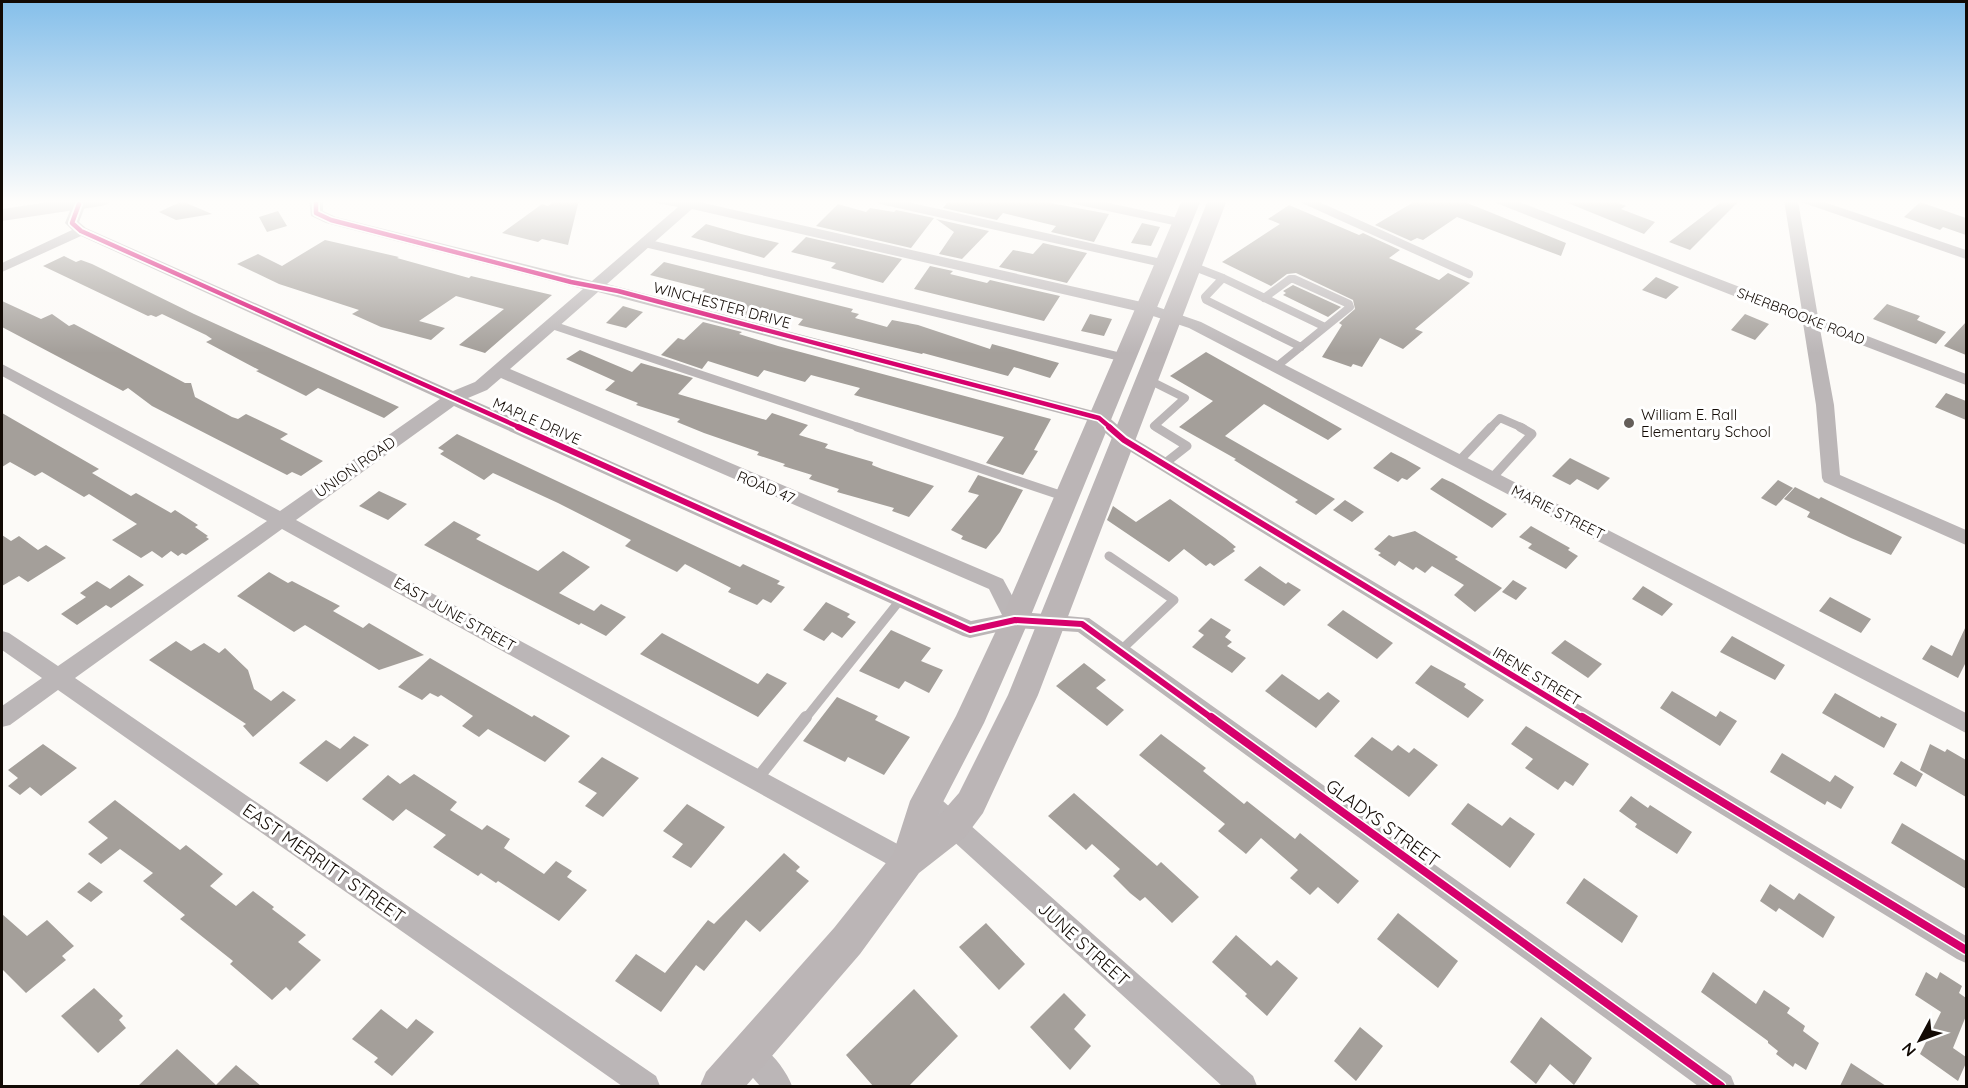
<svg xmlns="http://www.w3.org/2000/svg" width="1968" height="1088" font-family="Quicksand,sans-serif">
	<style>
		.building { fill: #a49f9a }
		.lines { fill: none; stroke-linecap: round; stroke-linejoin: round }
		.service-far2 { stroke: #bbb6b7; stroke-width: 8 }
		.service-far1 { stroke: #bbb6b7; stroke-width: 9 }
		.service { stroke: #bbb6b7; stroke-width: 12 }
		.minor { fill: #bbb6b7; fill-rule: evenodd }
		.secondary { fill: #bbb5b6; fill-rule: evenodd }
		.cycleway-far2-casing { stroke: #fff; stroke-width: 8 }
		.cycleway-far1-casing { stroke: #fff; stroke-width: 10 }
		.cycleway-casing { stroke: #fff; stroke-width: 11 }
		.cycleway-far2 { stroke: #d6006c; stroke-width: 4.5 }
		.cycleway-far1 { stroke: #d6006c; stroke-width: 6 }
		.cycleway { stroke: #d6006c; stroke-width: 8 }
		.poi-dot { fill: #645e59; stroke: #fff; stroke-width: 2 }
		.labels { text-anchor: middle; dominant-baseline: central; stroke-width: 6; stroke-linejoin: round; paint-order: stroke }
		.far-street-label { font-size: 14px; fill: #120a04; stroke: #fff }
		.street-label { font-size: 15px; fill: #120a04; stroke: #fff }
		.poi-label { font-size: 15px; fill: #120a04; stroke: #fff; text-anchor: start }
		.near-street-label { font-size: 18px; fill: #120a04; stroke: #fff }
	</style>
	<rect width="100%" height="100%" fill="#fcfaf7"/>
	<!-- building -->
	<path class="building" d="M555 200H579L568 245 542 239 538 242 502 233 542 204 548 206Z
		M949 200H1035L1109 214 1094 242 1051 232 1056 226 1003 213 997 220 943 208Z
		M1417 200H1460L1566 243 1561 256 1457 217 1423 240 1417 238 1411 241 1375 225Z
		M1612 200 1626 206 1621 209 1655 222 1644 234 1563 201Z
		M1724 200 1738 202 1690 250 1669 242Z
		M182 201 212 214 176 220 159 212Z
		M1920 202 1966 218V235L1943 227 1940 230 1904 217Z
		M838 204 866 212 870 208 894 212 896 210 934 218 911 248 816 226Z
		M1289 205 1359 235 1363 233 1400 250 1389 258 1439 280 1448 273 1470 283 1415 329 1423 332 1403 349 1380 338 1362 367 1353 364 1351 367 1322 357 1342 325 1339 323 1355 309 1353 300 1296 273 1287 274 1271 286 1222 262 1280 224 1268 219Z
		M278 211 287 226 267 232 259 217Z
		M936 219 989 231 962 259 939 254 954 232Z
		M1142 223 1160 227 1151 246 1131 243Z
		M706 224 741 234 779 243 764 258 691 237Z
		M806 237 902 259 883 283 831 268 836 263 791 252Z
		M325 240 399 257 397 258 469 278 471 276 552 295 485 353 459 345 504 309 456 296 419 321 445 328 431 340 381 327 352 314 359 310 279 284 237 264 258 254 282 266Z
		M1043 243 1087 253 1067 283 999 267 1013 250 1033 254Z
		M64 256 76 262 81 260 92 264 194 314 399 407 384 418 318 388 306 396 256 371 259 370 206 342 212 339 206 335 162 314 156 317 151 315 148 316 43 266Z
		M664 262 853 309 851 312 859 314 855 318 887 327 892 320 918 325 990 349 992 344 1059 363 1050 378 1014 367 1008 376 923 353 922 354 798 325 803 319 765 309 754 320 715 310 723 302 697 296 705 289 650 275Z
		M930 266 953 271 950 274 987 283 990 280 1060 296 1044 321 914 289Z
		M1656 277 1679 287 1666 299 1642 290Z
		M1293 285 1341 307 1328 317 1283 295 1286 293 1283 291Z
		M2 301 41 319 52 314 69 326 74 324 185 383H191L195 397 232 417 238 419 246 414 288 434 280 439 323 461 301 476 292 472 287 475 152 406 128 388 123 391 2 327Z
		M1887 304 1920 316 1917 320 1946 332 1936 344 1873 319Z
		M623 306 643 312 626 328 606 323Z
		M1090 314 1112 319 1104 336 1081 331Z
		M1745 314 1769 324 1755 340 1731 330Z
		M703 322 742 332 739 334 778 346 1051 419 1034 450 1038 451 1023 475 986 463 1004 437 854 395 860 388 811 375 805 382 764 370 758 377 708 361 702 369 661 355 678 338 684 340Z
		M1966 322V355L1944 346Z
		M580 350 632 372 641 363 693 378 678 394 766 420 772 413 808 425 799 435 828 444 825 448 873 462 872 465 882 469 934 486 909 517 892 511 894 508 837 492 839 489 809 479 812 475 783 466 785 464 757 455 759 452 704 433 677 422 680 419 636 405 638 403 605 390 615 381 566 359Z
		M1206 352 1342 429 1328 440 1264 404 1225 436 1335 499 1316 515 1295 502 1298 500 1234 460 1236 459 1179 427 1213 401 1170 376Z
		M1946 393 1966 401V420L1935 407Z
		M2 413 99 469 92 473 131 496 136 493 171 513 175 510 198 525 195 527 208 536 206 537 209 539 186 555 182 553 178 556 171 551 162 558 152 551 141 558 112 540 137 524 89 494 84 497 42 472 35 476 10 462 2 467Z
		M457 434 740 567 743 564 780 581 777 584 785 587 771 603 763 599 757 605 728 592 731 588 685 564 677 572 625 546 631 540 558 503 493 473 484 480 440 454 444 451 438 448Z
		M1391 452 1405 459 1421 468 1407 480 1402 478 1398 482 1373 468Z
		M1570 458 1610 478 1598 490 1577 479 1570 485 1552 476Z
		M978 475 1023 490 1000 532 986 549 961 539 963 536 951 530 979 495 968 492Z
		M1442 478 1453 483 1507 514 1492 528 1430 489Z
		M1778 480 1793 488 1776 506 1761 498Z
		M1795 487 1819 499 1821 497 1835 504 1902 537 1891 555 1851 538 1807 517 1810 512 1784 499Z
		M379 491 407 504 388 520 359 506Z
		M1170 499 1225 538 1236 547 1233 549 1235 551 1214 566 1210 563 1206 566 1184 549 1169 562 1107 520 1113 506 1136 522Z
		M1345 500 1364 512 1352 522 1333 510Z
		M454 521 481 535 476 539 538 571 563 551 590 567 559 593 594 611 601 604 626 617 606 636 581 623 579 625 424 545Z
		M1531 526 1570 548 1568 550 1578 556 1566 569 1528 548 1532 544 1519 537Z
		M1415 531 1458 557 1455 559 1502 588 1475 612 1454 595 1464 585 1432 566 1425 573 1416 567 1413 570 1399 561 1395 566 1378 555 1381 553 1374 549 1389 535 1393 537Z
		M2 535 11 541 19 536 38 550 46 545 66 558 28 582 19 576 2 586Z
		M1260 566 1286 584 1288 582 1301 590 1284 606 1244 580Z
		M269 572 288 583 292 581 340 606 333 611 363 628 369 623 424 655 379 670 305 625 294 632 237 596Z
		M129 575 144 585 111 608 106 605 77 625 61 614 86 597 80 593 97 581 110 589Z
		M1513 580 1527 588 1516 600 1502 592Z
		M1643 586 1673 604 1662 616 1632 599Z
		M1830 597 1871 619 1861 633 1819 611Z
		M826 602 850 614 847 617 856 622 842 638 832 632 824 641 803 630Z
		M1343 610 1393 643 1377 659 1327 625Z
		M1211 618 1231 630 1225 637 1232 642 1227 646 1246 658 1232 673 1192 647 1204 635 1198 631Z
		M1966 626V662L1958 678 1922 659 1931 645 1952 656Z
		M891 630 931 648 921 661 943 670 929 693 905 681 899 689 859 671Z
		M662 633 758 684 767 673 787 683 758 717 640 654Z
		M1732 636 1785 665 1775 680 1720 652Z
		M1565 640 1602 664 1588 678 1551 653Z
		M176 641 191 651 204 643 219 653 225 648 248 670 254 689 271 701 283 691 296 700 253 737 243 726 246 724 149 660Z
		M430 658 532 717 534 715 570 736 545 762 488 729 479 737 462 726 473 716 441 695 438 697 430 693 422 700 398 687Z
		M1084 663 1106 680 1096 688 1124 710 1107 726 1056 686Z
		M1431 665 1466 684 1464 687 1484 700 1468 718 1415 683Z
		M1282 674 1319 700 1328 692 1340 701 1316 728 1265 691Z
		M1672 691 1716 717 1720 711 1737 721 1720 746 1660 708Z
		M1835 693 1880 718 1881 716 1897 724 1884 748 1822 713Z
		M837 697 878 716 875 720 910 737 884 775 848 757 845 762 803 741Z
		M1526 726 1589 764 1573 786 1565 781 1558 790 1525 768 1533 759 1511 744Z
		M1161 734 1206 768 1203 771 1244 804 1247 801 1295 839 1300 833 1359 881 1338 904 1318 887 1310 895 1290 878 1298 870 1261 838 1246 854 1218 831 1225 824 1139 755Z
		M354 736 369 745 327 782 299 763 326 740 340 749Z
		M1372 737 1392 751 1398 745 1409 753 1414 748 1438 765 1409 797 1354 756Z
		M43 744 77 768 41 796 30 787 20 795 8 786 18 778 8 770Z
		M1930 744 1945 752 1947 749 1966 760V797L1920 770Z
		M1782 753 1830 782 1835 775 1854 787 1841 809 1827 801 1825 805 1770 772Z
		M602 757 639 778 603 817 585 806 597 793 578 782Z
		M1901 761 1923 774 1916 787 1893 774Z
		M414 774 457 802 450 810 482 830 487 825 510 839 504 848 544 874 556 861 572 871 567 877 587 890 559 921 498 881 496 883 481 873 478 876 433 847 446 835 406 809 393 821 362 799 388 775 400 784Z
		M1074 793 1157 866 1161 862 1199 897 1172 923 1145 897 1140 901 1130 893 1113 876 1120 869 1092 844 1086 850 1048 816Z
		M1631 796 1648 808 1650 805 1692 832 1677 854 1635 827 1637 824 1619 811Z
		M115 800 180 850 186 845 223 874 210 886 236 906 253 891 274 907 272 909 306 935 298 942 321 960 290 991 286 987 272 1000 230 964 233 961 180 919 185 915 143 881 153 873 120 849 101 864 88 854 108 838 88 822Z
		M1468 803 1502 826 1510 817 1535 834 1510 868 1451 824Z
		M687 804 725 827 691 868 672 857 683 844 663 831Z
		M1902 823 1966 861V889L1891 843Z
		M784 853 800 867 796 871 809 881 760 932 746 920 704 971 696 965 661 1012 615 981 636 954 665 973 708 920 714 924Z
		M1584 878 1638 916 1622 943 1566 903Z
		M89 882 103 892 91 902 77 892Z
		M1770 884 1794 900 1799 893 1835 917 1823 938 1779 908 1776 912 1760 901Z
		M1398 913 1458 961 1438 988 1377 939Z
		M2 914 27 936 47 920 74 946 62 956 66 960 26 993 2 969Z
		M986 923 1025 964 999 990 959 947Z
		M1236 935 1271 966 1277 960 1298 978 1267 1016 1245 996 1247 994 1212 962Z
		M1713 972 1756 1004 1764 990 1790 1008 1787 1013 1805 1026 1803 1031 1819 1043 1806 1070 1795 1063 1793 1067 1776 1054 1778 1051 1768 1043V1041L1701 992Z
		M1926 972 1937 979 1940 972 1962 986 1959 993 1966 998V1016L1953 1048 1966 1057V1063L1958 1081 1920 1054 1941 1012 1915 995Z
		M94 988 123 1016 119 1020 126 1028 98 1053 61 1016Z
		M914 989 958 1036 909 1086H873L846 1055Z
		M1064 993 1086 1015 1074 1029 1091 1046 1070 1070 1030 1027Z
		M381 1009 407 1029 416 1019 434 1032 392 1076 374 1062 378 1058 352 1039Z
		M1541 1017 1592 1058 1574 1085 1550 1064 1536 1084 1510 1062Z
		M1360 1027 1383 1046 1356 1081 1334 1061Z
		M177 1049 216 1085 236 1065 261 1086H138Z
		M1851 1063 1886 1086H1840Z"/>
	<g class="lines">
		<!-- service-far2 -->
		<path class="service-far2" d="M1305 200 1469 274
			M645 243 1125 358
			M1192 266 1223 278 1325 327
			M1223 278 1205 297 1206 300 1301 347
			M1264 298 1290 279H1294L1349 304 1350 307 1276 367
			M552 325 861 428
			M1147 379 1185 398 1154 426 1158 428
			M1490 428 1500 418 1523 428"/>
		<!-- service-far1 -->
		<path class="service-far1" d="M857 427 1066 497
			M1156 427 1187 446 1164 464
			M1459 461 1491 427
			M1492 478 1532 434 1520 427
			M1109 556 1174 600 1120 651
			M805 719 901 599"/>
		<!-- service -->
		<path class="service" d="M757 779 806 717"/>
		<!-- minor -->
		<path class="minor" d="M309 200H323V211L336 217 592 281 678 207 656 203 654 200H701L699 202 1146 303 1201 322 1966 713V733L1189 328 1141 312 692 209 607 284 1105 414 1130 436 1966 936V963L1957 959 1118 444 1093 422 598 292 510 369 1003 579 1021 612 1089 618 1731 1076 1735 1086H1698L1078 632 1015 628 970 638 963 636 454 406 296 520 916 854 919 862 916 870 907 874 898 870 282 529 75 678 656 1076 660 1086H622L58 690 10 725 2 727V706L42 678 2 650V631L9 633 58 666 267 521 2 376V364L280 511 440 399 81 236 2 272V263L72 230 65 223 74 201H84L86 204 79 222 86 228 453 391 475 382 583 289 326 223 311 216ZM501 378 989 589 1002 615 971 621 468 398 487 390Z
			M873 200H899L1166 260 1173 264 1166 268 880 204Z
			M1067 200H1095L1183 219 1190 223 1183 227 1074 204Z
			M1494 200H1514L1802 311 1784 200H1818L1966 250V259L1798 201 1818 317 1966 374V385L1820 329 1834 405 1840 475 1966 530V545L1824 482 1822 478 1816 405 1803 323 1496 203Z
			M926 790 934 793 1253 1076 1257 1086H1222L918 809 914 801 918 793Z
			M750 1039C767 1046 786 1069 792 1086H760L740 1063 736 1053 740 1043Z"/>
		<!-- secondary -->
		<path class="secondary" d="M62 200H110L108 204 101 206 2 221V209Z
			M1182 200H1201L1029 620 984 723 942 804 937 818 959 793 1008 695 1208 200H1227L1038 695 983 813 965 837 919 873 860 954 746 1086H700L706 1072 834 928 893 854 910 801 956 716 1001 620Z"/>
		<!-- cycleway-far2 casing -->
		<g class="cycleway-far2-casing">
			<path id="cycleway-far2" d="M316 200V213L331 220 571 282 618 291 1099 418 1111 428
				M79 204 72 223 81 231 521 428"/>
		</g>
		<!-- cycleway-far1 casing -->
		<g class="cycleway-far1-casing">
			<path id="cycleway-far1" d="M518 427 970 630 1015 620 1082 624 1213 719
				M1109 427 1124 440 1584 719"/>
		</g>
		<!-- cycleway casing -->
		<g class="cycleway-casing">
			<path id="cycleway" d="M1211 717 1721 1086
				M1582 717 1966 950"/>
		</g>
		<!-- cycleway-far2 -->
		<use href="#cycleway-far2" class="cycleway-far2"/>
		<!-- cycleway-far1 -->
		<use href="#cycleway-far1" class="cycleway-far1"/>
		<!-- cycleway -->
		<use href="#cycleway" class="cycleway"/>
	</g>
	<!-- sky -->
	<linearGradient id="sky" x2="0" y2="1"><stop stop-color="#85bfea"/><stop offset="0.57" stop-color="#fefdfb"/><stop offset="1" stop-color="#fefdfb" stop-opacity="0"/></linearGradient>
	<rect width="1968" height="353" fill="url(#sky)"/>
	<!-- markers -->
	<circle class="poi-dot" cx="1629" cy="423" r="6"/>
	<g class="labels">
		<!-- far-street labels -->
		<g class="far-street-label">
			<text transform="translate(1801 316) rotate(21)">SHERBROOKE ROAD</text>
		</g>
		<!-- street labels -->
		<g class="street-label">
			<text transform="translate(722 305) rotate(15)">WINCHESTER DRIVE</text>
			<text transform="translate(537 421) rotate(24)">MAPLE DRIVE</text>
			<text transform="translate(355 467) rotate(-35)">UNION ROAD</text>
			<text transform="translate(766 487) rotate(23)">ROAD 47</text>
			<text transform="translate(1558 512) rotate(27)">MARIE STREET</text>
			<text transform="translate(455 614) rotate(29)">EAST JUNE STREET</text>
			<text transform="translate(1537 676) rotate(31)">IRENE STREET</text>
		</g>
		<!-- poi labels -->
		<g class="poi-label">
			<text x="1641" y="414">William E. Rall<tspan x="1641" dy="17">Elementary School</tspan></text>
		</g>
		<!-- near-street labels -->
		<g class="near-street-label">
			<text transform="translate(1383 823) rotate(36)">GLADYS STREET</text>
			<text transform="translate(324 863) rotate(35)">EAST MERRITT STREET</text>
			<text transform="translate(1084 944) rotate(42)">JUNE STREET</text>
		</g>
	</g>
	<!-- border -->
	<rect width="1968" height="1088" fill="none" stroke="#120a04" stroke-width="6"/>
	<!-- north arrow -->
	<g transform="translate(1920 1040) rotate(229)" stroke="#ffffff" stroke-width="4.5" paint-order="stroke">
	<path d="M0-4.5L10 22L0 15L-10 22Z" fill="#120a04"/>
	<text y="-9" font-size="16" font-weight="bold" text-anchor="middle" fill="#120a04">N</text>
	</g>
</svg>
